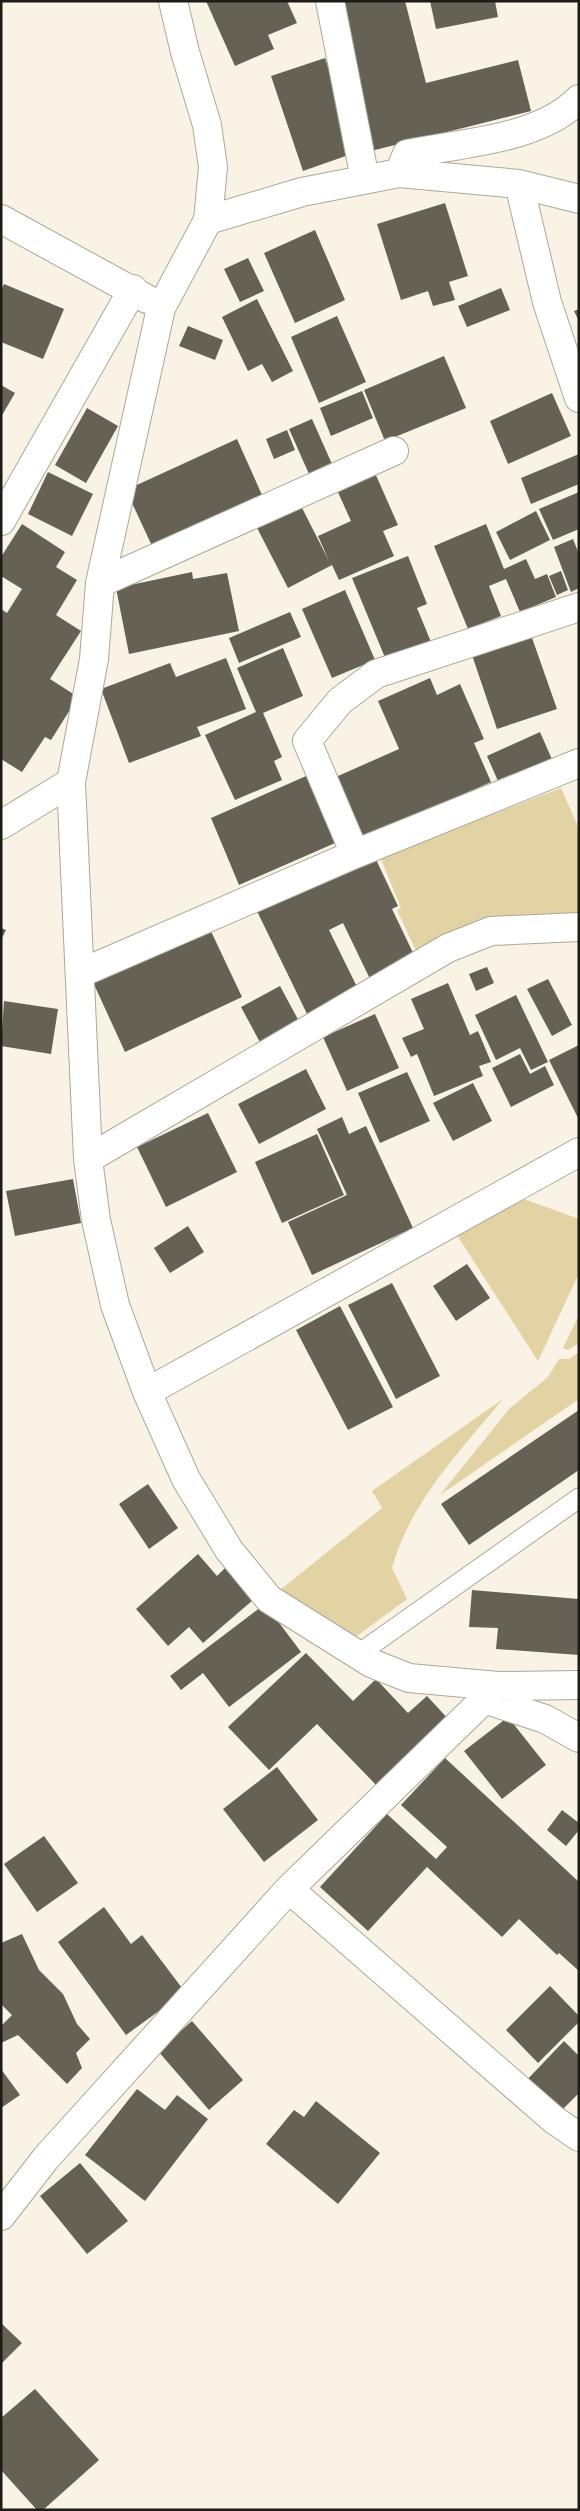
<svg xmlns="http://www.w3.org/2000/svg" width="580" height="2511" font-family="'Archivo Narrow',sans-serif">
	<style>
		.green { fill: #e2d2a4 }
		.building { fill: #656154 }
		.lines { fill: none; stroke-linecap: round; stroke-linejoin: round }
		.service-casing { stroke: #ada89a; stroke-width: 21 }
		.minor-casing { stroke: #ada89a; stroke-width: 30 }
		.service { stroke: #fff; stroke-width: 19 }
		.minor { stroke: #fff; stroke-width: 28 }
	</style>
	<rect width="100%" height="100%" fill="#f8f3e4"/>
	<!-- green -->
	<path class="green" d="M561 788 579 829V916L418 955 397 910 401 908 380 857Z
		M513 1195 579 1219V1273L538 1361 453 1229Z
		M579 1315V1343L568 1350 563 1348Z
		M579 1352V1399L440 1495 510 1408 548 1377 559 1359H569Z
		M503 1399C461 1450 410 1502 392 1568L407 1599 353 1639 279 1591 382 1508 372 1491Z"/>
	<!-- building -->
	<path class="building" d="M206 1H287L297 23 268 35 274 49 235 66Z
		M341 1H405L426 83 518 60 531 111 371 151Z
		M430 1H495L498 17 436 29Z
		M325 58 357 152 303 171 271 76Z
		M445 203 468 276 449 282 455 300 433 306 428 291 401 300 377 224Z
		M315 230 345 300 295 323 264 253Z
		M248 258 264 291 240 302 224 269Z
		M4 284 64 309 43 359 1 342V290Z
		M501 288 510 310 467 327 458 306Z
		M257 299 293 371 272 382 262 364 248 371 222 317Z
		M579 309V321L574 311Z
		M337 316 366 382 319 403 291 337Z
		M188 326 223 340 215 360 179 346Z
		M444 356 466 408 385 441 364 390Z
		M1 385 15 393 1 417Z
		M362 391 373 418 331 436 320 408Z
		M552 393 571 436 508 464 490 421Z
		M87 408 118 426 86 483 55 465Z
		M312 419 332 464 309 474 289 429Z
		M287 430 295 450 274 459 266 439Z
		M237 439 262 495 152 546 126 490Z
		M579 454V484L531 504 521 478Z
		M48 472 93 494 72 536 28 514Z
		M375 473 398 525 383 531 394 556 339 580 332 565 288 588 255 524 299 502 329 561 318 536 351 521 337 490Z
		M579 492V529L553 540 539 509Z
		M536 511 550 540 510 560 496 532Z
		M22 524 65 552 56 567 77 580 56 615 81 631 50 679 78 697 51 740 45 737 22 772 1 759V609L7 613 22 589 1 576V557Z
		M486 524 504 569 526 559 535 579 547 574 556 597 520 612 506 579 489 586 501 616 468 629 434 546Z
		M573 539 579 554V588L571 592 554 547Z
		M408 556 427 604 417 608 431 642 386 660 352 578Z
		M561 571 568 590 557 595 549 576Z
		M192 572 193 579 227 573 239 631 129 654 116 588Z
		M345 590 375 660 332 678 302 609Z
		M290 612 301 637 239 663 229 638Z
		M531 635 557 709 497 729 472 655Z
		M283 648 303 696 263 713 282 757 274 761 282 780 235 800 205 735 256 712 237 668Z
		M226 658 246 709 197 727 201 736 129 763 101 689 170 663 176 677Z
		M430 678 437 695 460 684 484 739 474 743 491 782 357 841 329 780 399 749 378 701Z
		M540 732 554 764 501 788 487 756Z
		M313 773 342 840 239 885 211 818Z
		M371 849 398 906 392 909 416 959 371 981 343 923 329 930 361 995 310 1020 254 905Z
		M208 925 242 997 125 1052 92 980Z
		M1 928 6 930 1 940Z
		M487 967 494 983 476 991 469 974Z
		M548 979 572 1025 552 1036 527 989Z
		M448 983 470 1035 478 1031 491 1062 479 1066 483 1076 434 1096 417 1054 411 1057 402 1038 424 1029 411 999Z
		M280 986 301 1025 262 1046 241 1007Z
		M516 995 548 1062 531 1070 520 1048 496 1060 475 1015Z
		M4 1001 58 1009 51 1054 1 1046Z
		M375 1014 399 1068 347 1091 323 1037Z
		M579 1045V1120L549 1060Z
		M520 1054 530 1074 545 1066 554 1085 511 1107 492 1068Z
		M306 1069 326 1109 259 1144 238 1104Z
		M407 1072 430 1121 380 1143 358 1093Z
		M473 1083 492 1121 453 1141 433 1103Z
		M208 1113 237 1172 166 1207 137 1147Z
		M342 1117 349 1134 366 1126 413 1228 312 1275 288 1222 347 1195 317 1129Z
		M317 1134 344 1195 282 1223 255 1162Z
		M73 1179 81 1223 15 1236 6 1191Z
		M188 1226 204 1252 170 1273 154 1248Z
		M467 1264 490 1298 456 1321 433 1286Z
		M392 1283 440 1376 396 1399 348 1305Z
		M340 1306 393 1407 348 1430 296 1330Z
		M579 1410V1470L469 1545 441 1504Z
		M148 1484 178 1528 149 1549 119 1504Z
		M198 1554 217 1576 225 1568 253 1600 203 1643 189 1627 168 1646 136 1609Z
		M472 1590 579 1599V1655L496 1649 498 1628 469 1627Z
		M265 1604 301 1652 229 1707 203 1673 181 1690 170 1676Z
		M306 1653 353 1701 376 1679 408 1713 427 1696 450 1721 380 1789 317 1724 269 1770 228 1727Z
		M508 1717 546 1765 502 1799 464 1751Z
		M445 1758 579 1882V1971L559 1953 557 1955 519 1919 502 1937 427 1867 368 1931 320 1887 387 1814 436 1859 447 1847 401 1805Z
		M277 1767 318 1820 264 1862 223 1809Z
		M562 1810 579 1823V1830L566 1846 547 1830Z
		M44 1836 78 1883 37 1912 4 1864Z
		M104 1907 131 1944 142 1935 185 1992 126 2035 58 1942Z
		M22 1934 39 1970 63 1994 77 2024 90 2039 76 2053 82 2068 67 2084 18 2035 1 2043V2026L12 2015 1 2004V1943Z
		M550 1986 579 2016V2022L538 2063 506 2030Z
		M192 2021 243 2080 209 2110 158 2051Z
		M564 2041 579 2056V2093L557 2115 524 2083Z
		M1 2069 20 2095 1 2108Z
		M137 2089 165 2110 177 2095 208 2119 145 2201 85 2155Z
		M316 2101 380 2153 338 2204 266 2144 294 2110 304 2117Z
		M80 2163 128 2221 87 2254 40 2196Z
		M1 2323 22 2343 1 2364Z
		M35 2389 99 2460 43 2510H37L1 2470V2418Z"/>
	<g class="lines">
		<!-- service casing -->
		<g class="service-casing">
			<path id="service" d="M357 1655 579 1498"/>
		</g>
		<!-- minor casing -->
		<g class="minor-casing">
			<path id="minor" d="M330 1 365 179
				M399 173 407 154C461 143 539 140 579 99
				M519 184 547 302 579 398
				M1 219 147 299
				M208 220 302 192 399 173 519 184 579 199
				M1 521 133 289
				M100 583 394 451
				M71 782 88 1159 96 1220 115 1305 147 1392 186 1479 229 1550 269 1599 371 1663 409 1678 498 1686 579 1685
				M1 825 71 782 94 659 100 583 161 308 208 220 213 167 207 125 185 52 173 1
				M355 854 307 741 340 701 376 674 579 607
				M81 973 355 854 579 763
				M88 1159 448 948 491 931 579 927
				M147 1392 579 1152
				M484 1699 545 1719 579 1738
				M289 1889 553 2119 579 2137
				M1 2216 46 2158 289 1889 498 1686"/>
		</g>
		<!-- service -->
		<use href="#service" class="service"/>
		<!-- minor -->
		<use href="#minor" class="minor"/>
	</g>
	<!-- border -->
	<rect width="580" height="2511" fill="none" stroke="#1e1c17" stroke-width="5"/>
</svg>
